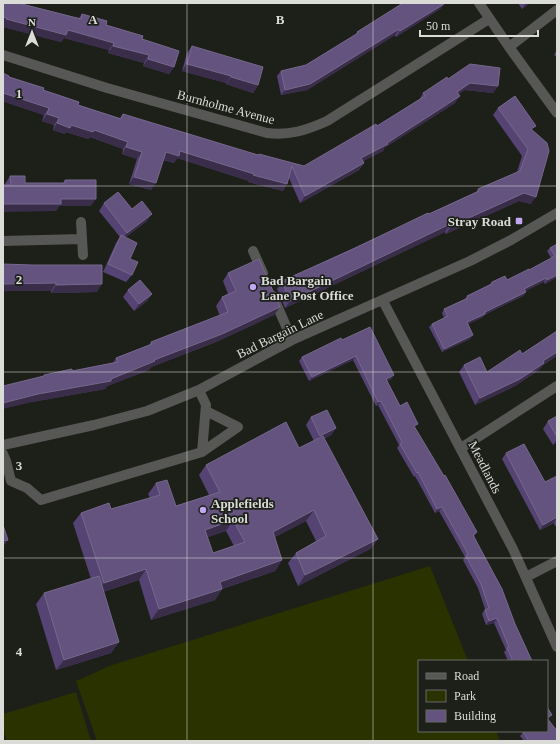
<svg xmlns="http://www.w3.org/2000/svg" width="560" height="744" font-family="Georgia,serif">
	<style>
		.green { fill: #2a3200 }
		.lines { fill: none; stroke-linecap: round; stroke-linejoin: round }
		.minor { stroke: #575855; stroke-width: 10 }
		.wall { fill: #554373; fill-rule: evenodd }
		.shaded-wall { fill: #392d4a }
		.building { fill: #63537e; stroke: #76688c; fill-rule: evenodd }
		.grid { fill: none; stroke: #dbdcd8; stroke-width: 1; stroke-opacity: 0.55 }
		.poi-dot { fill: #c2a8f3; stroke: #1d1f19; stroke-width: 1.5 }
		.labels { text-anchor: middle; dominant-baseline: central; stroke-width: 3.5; stroke-linejoin: round; paint-order: stroke }
		.street-label { font-size: 13px; fill: #dbdcd8; stroke: #1d1f19 }
		.poi-label { font-size: 13px; font-weight: bold; fill: #dbdcd8; stroke: #1d1f19; text-anchor: start }
		.grid-label { font-size: 13px; text-anchor: middle; font-weight: bold; fill: #dbdcd8; stroke: #1d1f19; stroke-width: 3.5; stroke-linejoin: round; paint-order: stroke }
	</style>
	<rect width="100%" height="100%" fill="#1d1f19"/>
	<!-- green -->
	<path class="green" d="M430 566 468 661H419V731H496L500 741H97L76 681 112 665Z
		M76 692 91 741H7L3 730V714Z"/>
	<g class="lines">
		<!-- minor -->
		<path class="minor" d="M479 3 509 47 557 113
			M509 47 557 10
			M3 55 107 88 267 133C289 136 307 130 327 121L489 19
			M81 222 83 255
			M3 241 82 239
			M253 251 263 273
			M273 296 292 340
			M383 301 513 549 557 647
			M3 445 94 425 147 411 199 390 292 340 470 261 511 240 557 213
			M461 448 557 386
			M202 452 238 427 206 411
			M3 454 6 461 11 481 27 488 41 500 202 452 206 405 199 390
			M526 577 557 561"/>
	</g>
	<!-- wall -->
	<path class="wall" d="M3 3 79 18 82 14 106 25 142 39 174 67 169 74 143 66 144 63 108 53 109 50 64 38 61 42 3 27Z
		M518 3H530L522 9Z
		M444 4 440 9 396 37 395 35 307 90 281 95 277 76 281 71 306 65 355 35 357 32Z
		M192 46 258 85 253 93 226 84V83L182 71 187 53Z
		M557 49V57L554 55Z
		M9 77 43 90 78 105 120 118 123 114 258 155 304 166 377 126 419 100 423 93 448 79 498 86 493 93 465 90 458 94 455 103 384 148 383 151 363 161 364 163 359 170 300 203 289 178 283 191 248 182 249 181 177 158 174 163 163 160 151 190 129 184 137 159 122 154 123 149 90 137 88 139 66 132 65 134 53 130 54 125 42 121 44 115 8 103Z
		M498 108 533 131 531 204 519 201 446 234 445 232 285 308 277 289 282 281 476 192 478 189 517 172 522 156 493 115Z
		M10 176 25 183H63L65 180 91 206H59L56 211 5 185V184Z
		M104 203 147 221 126 237 130 259 132 275 126 282 103 272 116 243 120 237 99 211Z
		M557 244V277L545 284 544 282 525 291 526 292 523 296 484 315 483 317 468 324 470 339 442 352 429 327 432 324 444 318 442 313 444 309 465 299 467 296 490 284 492 282 507 280 529 270 551 258 547 251 550 248Z
		M3 264 97 292 51 293V291Z
		M228 273 280 307 274 315 216 342 151 367 149 370 107 386 105 389 32 402 43 377 44 375 72 371 113 363 116 358 149 345 151 342 220 316 216 306 222 297 228 294 223 281Z
		M128 290 152 294 147 301 134 311 123 297Z
		M557 331V356L543 365 539 370 515 386 475 405 459 372 464 365 487 372 522 354Z
		M342 340 394 375 391 379 387 381 400 406 415 428 477 532 474 536 515 624 532 661H508L504 652 506 650 494 623 486 625 482 614 485 609 478 588 463 560 465 557 439 511 435 513 415 476 414 477 397 448 399 445 378 405 376 406 353 360 309 381 299 361 302 357Z
		M557 416V442L553 445 543 429 548 421Z
		M311 417 336 428 331 435 324 439 378 539 370 549 298 586 288 563 296 553 316 541 306 521 275 537 282 560 275 571 222 589 215 600 151 620 139 580 103 592 119 642 111 653 56 670 36 604 44 593 91 579 73 523 81 513 111 509 150 498 148 494 156 483 176 506 209 495 199 475 206 465 299 448 314 441 306 425ZM226 531 234 546 213 553 207 537Z
		M506 453 545 482 557 476V525L555 526 554 523 540 530 502 459Z
		M547 707 552 715 548 719 557 741H524L520 736 523 732 547 731Z"/>
	<!-- shaded-wall -->
	<path class="shaded-wall" d="M526 3H530L522 9Z
		M444 4 440 9 396 37 400 31Z
		M3 17 7 18 3 23Z
		M6 19 68 30 114 43 109 50 64 38 61 42 3 27V24Z
		M399 29 395 35 307 90 281 95 285 90Z
		M113 46 149 55 144 63 108 53Z
		M148 59 174 67 169 74 143 66Z
		M187 64 231 76 226 83 182 71Z
		M231 77 258 85 253 93 226 84Z
		M470 83 498 86 493 93 465 90 452 99 457 92Z
		M3 93 49 108 44 115 8 103 3 102Z
		M460 96 455 103 384 148 383 151 356 165 361 158 387 143Z
		M47 114 59 118 54 125 42 121Z
		M57 123 94 130 128 142 123 149 90 137 88 139 66 132 65 134 53 130Z
		M126 147 142 152 137 159 122 154Z
		M180 151 254 174 249 181 177 158 174 163 161 159 166 152Z
		M364 163 359 170 300 203 305 196Z
		M253 175 287 184 283 191 248 182Z
		M134 177 156 183 151 190 129 184Z
		M524 193 536 197 531 204 519 201 446 234 451 226Z
		M61 199H96L91 206H59L56 211 3 212V204Z
		M152 214 147 221 122 240 127 233Z
		M450 224 445 232 285 308 290 301Z
		M557 275V277L545 284 547 280Z
		M546 278 544 282 522 293 524 289Z
		M56 283 51 291H3V284Z
		M102 284 97 292 51 293 56 285Z
		M526 292 523 296 484 315 483 317 464 326 467 322 485 312Z
		M152 294 147 301 134 311 139 304Z
		M280 307 274 315 216 342 151 367 149 370 107 386 105 389 32 402 3 409V403L38 394 111 379Z
		M473 335 470 339 442 352 444 349Z
		M557 352V356L543 365 539 370 515 386 475 405 480 398Z
		M356 356 353 360 309 381 312 377Z
		M394 375 391 379 383 383 386 379Z
		M381 401 378 405 376 406 378 402Z
		M336 428 331 435 315 443 320 436Z
		M557 439V442L553 445Z
		M442 507 439 511 435 513 437 509Z
		M314 510 306 521 265 542 273 532Z
		M557 517 554 523 540 530 543 525Z
		M233 520 226 531 198 541 205 530Z
		M378 539 370 549 298 586 305 575Z
		M8 540 3 547V541Z
		M282 560 275 571 213 592 220 582Z
		M146 569 139 580 96 594 104 583Z
		M222 589 215 600 151 620 159 609Z
		M497 618 494 623 486 625 489 621Z
		M119 642 111 653 56 670 64 660Z"/>
	<!-- building -->
	<path class="building" d="M3 3H18L81 19 82 14 107 21 106 25 143 36 142 39 179 51 174 67 148 59 149 55 113 46 114 43 68 30 66 35 6 19 7 18 3 17Z
		M403 3H444V4L400 31 399 29 310 84 285 90 281 71 306 65 358 33 357 32Z
		M192 46 263 67 258 85 231 77V76L187 64Z
		M470 64 500 68 498 86 470 83 457 92 460 96 387 143 388 144 361 158 364 163 305 196 292 166 287 184 253 175 254 174 180 151 179 156 166 152 156 183 134 177 142 152 126 147 128 142 94 130 93 132 71 125 70 128 57 123 59 118 47 114 49 108 3 93V73L9 76V77L44 88 43 90 79 102 78 105 121 119 123 114 258 155 259 154 304 166 376 124 377 126 425 96 423 93 447 77 448 79Z
		M515 96 536 126 531 129 547 143 549 151 536 197 524 193 451 226 450 224 290 301 282 281 353 249 428 213 429 214 479 191 478 189 520 171 528 149 498 108Z
		M10 176H25V183H65V180H96V199H61V204H3V185H11Z
		M118 192 132 209 142 201 152 214 127 233 104 203Z
		M121 235 137 243 130 259 138 262 132 275 108 264Z
		M557 244V275L547 280 546 278 524 289 526 292 485 312V314L467 322 473 335 444 349 432 324 448 316 444 309 468 298 467 296 492 284V282L505 276 507 280 529 269V270L555 256 550 248Z
		M259 259 280 307 222 334 154 360 155 361 111 379V381L38 394 3 403V386L44 376V375L72 369V371L118 362 116 358 152 344 151 342 228 312 222 297 236 291 228 273Z
		M3 264 32 265H102V284L56 285V283L3 284Z
		M140 280 152 294 139 304 128 290Z
		M370 327 394 375 386 379 400 406 407 402 418 424 414 426 444 476 445 475 477 532 473 535 502 589 515 624 532 661H513L507 648 509 647 497 618 489 621 485 610 489 608 481 584 466 556 468 554 442 507 437 509 418 472 417 473 400 444 402 442 381 401 378 402 356 356 312 377 302 357 341 338 342 340Z
		M557 331V352L543 361 544 363 520 379 480 398 464 365 480 357 487 372 520 350 522 354Z
		M327 410 336 428 320 436 311 417Z
		M557 416V437L548 421Z
		M286 422 299 448 323 436 378 539 305 575 296 553 326 536 314 510 273 532 282 560 220 582 222 589 159 609 146 569 104 583 81 513 109 503 111 509 160 495 156 483 167 480 176 506 220 492 206 465ZM233 520 245 542 213 553 205 530Z
		M524 444 545 482 557 476V517L543 525 506 453Z
		M3 525 8 540 3 541Z
		M99 576 119 642 64 660 44 593Z
		M547 707 552 715 547 717Z
		M547 718 557 731V741H529L523 732 524 731H547Z"/>
	<!-- grid -->
	<path class="grid" d="M187 3V741M373 3V741M3 186H557M3 372H557M3 558H557"/>
	<!-- markers -->
	<g class="poi-dot">
		<rect x="515" y="217" width="8" height="8" rx="2"/>
		<circle cx="253" cy="287" r="4"/>
		<circle cx="203" cy="510" r="4"/>
	</g>
	<g class="labels">
		<!-- street labels -->
		<g class="street-label">
			<text transform="translate(226 107) rotate(15)">Burnholme Avenue</text>
			<text transform="translate(280 334) rotate(-26)">Bad Bargain Lane</text>
			<text transform="translate(485 467) rotate(63)">Meadlands</text>
		</g>
		<!-- poi labels -->
		<g class="poi-label">
			<text x="511" y="221" text-anchor="end">Stray Road</text>
			<text x="261" y="280">Bad Bargain<tspan x="261" dy="15">Lane Post Office</tspan></text>
			<text x="211" y="503">Applefields<tspan x="211" dy="15">School</tspan></text>
		</g>
	</g>
	<g class="grid-label">
		<text x="93" y="24">A</text>
		<text x="280" y="24">B</text>
		<text x="19" y="98">1</text>
		<text x="19" y="284">2</text>
		<text x="19" y="470">3</text>
		<text x="19" y="656">4</text>
	</g>
	<!-- border -->
	<rect width="560" height="744" fill="none" stroke="#dbdcd8" stroke-width="8"/>
	<!-- legend -->
	<rect x="418" y="660" width="130" height="72" fill="#1d1f19" stroke="#696b65"/>
	<rect x="426" y="673" width="20" height="6" fill="#575855" stroke="#696b65"/>
	<text x="454" y="680" font-size="12" fill="#dbdcd8">Road</text>
	<rect x="426" y="690" width="20" height="12" fill="#2a3200" stroke="#696b65"/>
	<text x="454" y="700" font-size="12" fill="#dbdcd8">Park</text>
	<rect x="426" y="710" width="20" height="12" fill="#63537e" stroke="#696b65"/>
	<text x="454" y="720" font-size="12" fill="#dbdcd8">Building</text>
	<!-- north arrow -->
	<g transform="translate(32 32)" stroke="#1d1f19" stroke-width="3" paint-order="stroke">
	<path d="M0-3L7 15L0 10L-7 15Z" fill="#dbdcd8"/>
	<text y="-6" font-size="11" font-weight="bold" text-anchor="middle" fill="#dbdcd8">N</text>
	</g>
	<!-- scale -->
	<path d="M420 30v6h118v-6" fill="none" stroke="#dbdcd8" stroke-width="2"/>
	<text x="426" y="30" font-size="12" fill="#dbdcd8" stroke="#1d1f19" stroke-width="3" paint-order="stroke">50 m</text>
</svg>
